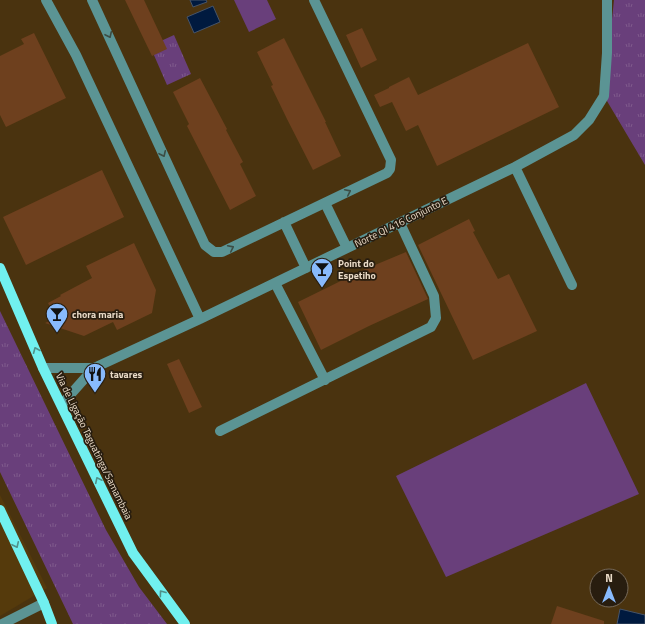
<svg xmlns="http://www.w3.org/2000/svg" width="645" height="624" font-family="'Titillium Web',sans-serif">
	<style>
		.built { fill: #553a0c }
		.grass { fill: #693f7b }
		.park { fill: url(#park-tufts) }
		.water { fill: #001a3f; stroke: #465468 }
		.building { fill: #6e401e }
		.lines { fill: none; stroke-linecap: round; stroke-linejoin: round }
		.minor { stroke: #5b9494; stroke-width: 10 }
		.major { stroke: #71f0ef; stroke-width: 10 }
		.oneway { stroke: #3c4d44 }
		.oneway2 { stroke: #50918a }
		.labels { text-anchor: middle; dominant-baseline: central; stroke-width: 3.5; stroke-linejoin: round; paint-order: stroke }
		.street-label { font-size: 10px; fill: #eadbc8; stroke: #281d0f }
		.poi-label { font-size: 10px; font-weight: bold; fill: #eadbc8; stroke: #281d0f; text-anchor: start }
	</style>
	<defs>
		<pattern id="park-tufts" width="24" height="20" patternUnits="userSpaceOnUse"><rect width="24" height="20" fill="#693f7b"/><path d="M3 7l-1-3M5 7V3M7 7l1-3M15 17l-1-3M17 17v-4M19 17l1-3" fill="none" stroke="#7f5a8c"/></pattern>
	</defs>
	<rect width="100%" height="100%" fill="#4a330f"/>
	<!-- built -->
	<path class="built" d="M0 495 47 588 0 616Z"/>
	<!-- grass -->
	<path class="grass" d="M234 0H267L276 19 249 32Z
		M586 383 639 494 446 577 396 476Z"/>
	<!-- park -->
	<path class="park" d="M614 0H645V165L604 96Z
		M174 35 191 74 167 85 150 46Z
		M0 311 106 530 139 587 167 624H73L0 472Z"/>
	<!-- water -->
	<path class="water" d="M190 0H206L207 2 193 7Z
		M213 6 220 22 194 33 187 17Z
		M620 609 645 615V624H617Z"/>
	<!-- building -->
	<path class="building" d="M125 0H144L167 49 152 56Z
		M362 28 377 60 361 68 346 35Z
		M34 33 66 98 6 127 0 115V56L24 44 21 39Z
		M284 38 326 122H325L341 156 313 170 287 119 271 86 273 85 257 52Z
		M528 43 559 107 437 166 418 125 406 131 392 102 380 107 374 95 389 88V87L409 77 418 95Z
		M200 78 227 129 226 130 243 162 240 164 256 196 230 210 187 126 189 124 173 92Z
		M102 170 124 217 26 265 3 217Z
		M469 219 475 231 473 232 498 279 509 274 537 331 473 360 418 245Z
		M134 243 156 290 152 313 117 330 113 322 84 336 45 323 56 318 48 303 61 296 60 295 92 278 86 266Z
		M406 252 428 299 369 326 321 350 298 302 363 270Z
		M179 359 202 407 189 413 167 364Z
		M557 606 604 621V624H551Z"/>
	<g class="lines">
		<!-- minor -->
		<path class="minor" d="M46 0 76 55 200 319
			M92 0 205 245 214 252H222L387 173 390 169 391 160 314 0
			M515 167 572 285
			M325 203 347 248
			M284 222 306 268
			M275 283 325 380
			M43 368H94
			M62 404 94 368 200 319 515 167 574 135 589 120 604 96 607 53V0
			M220 431 431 327 436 318 434 296 400 223
			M2 624 44 603"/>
		<!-- major -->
		<path class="major" d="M0 268 43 368 133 553 185 624
			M0 510 44 603 52 624"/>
	</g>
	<!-- one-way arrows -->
	<defs><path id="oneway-chevron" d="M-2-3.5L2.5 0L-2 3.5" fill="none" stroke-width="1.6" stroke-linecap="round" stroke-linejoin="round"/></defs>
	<g class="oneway">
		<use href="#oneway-chevron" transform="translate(109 35) rotate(65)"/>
		<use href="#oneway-chevron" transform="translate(163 154) rotate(65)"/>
		<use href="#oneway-chevron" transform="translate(348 192) rotate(-26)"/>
		<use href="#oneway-chevron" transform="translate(231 248) rotate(-26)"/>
	</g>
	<g class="oneway2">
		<use href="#oneway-chevron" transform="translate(36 350) rotate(-113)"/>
		<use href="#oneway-chevron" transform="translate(98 480) rotate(-116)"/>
		<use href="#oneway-chevron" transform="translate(16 545) rotate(65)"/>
		<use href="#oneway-chevron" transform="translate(162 593) rotate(-126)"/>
	</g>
	<!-- icons -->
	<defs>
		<g id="bar-pin" transform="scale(1.15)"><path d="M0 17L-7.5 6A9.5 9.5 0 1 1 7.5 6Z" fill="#88bafc" stroke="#281d0f"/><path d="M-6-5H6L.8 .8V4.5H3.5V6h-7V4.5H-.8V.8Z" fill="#111"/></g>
		<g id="restaurant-pin" transform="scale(1.15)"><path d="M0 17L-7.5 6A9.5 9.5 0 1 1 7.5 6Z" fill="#88bafc" stroke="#281d0f"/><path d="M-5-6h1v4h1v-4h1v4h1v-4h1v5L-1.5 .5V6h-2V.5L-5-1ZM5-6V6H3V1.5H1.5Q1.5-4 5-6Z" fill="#111"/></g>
	</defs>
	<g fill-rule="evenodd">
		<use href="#bar-pin" x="322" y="269"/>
		<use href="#bar-pin" x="57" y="314"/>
		<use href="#restaurant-pin" x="95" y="374"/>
	</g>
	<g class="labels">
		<!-- street labels -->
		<g class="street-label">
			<text transform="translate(401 222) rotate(-26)">Norte QI 416 Conjunto E</text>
			<text transform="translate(94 446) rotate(64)">Via de Ligação Taguatinga/Samambaia</text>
		</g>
		<!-- poi labels -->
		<g class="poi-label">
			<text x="338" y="263">Point do<tspan x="338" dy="12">Espetiho</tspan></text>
			<text x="72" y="314">chora maria</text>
			<text x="110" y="374">tavares</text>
		</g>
	</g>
	<!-- north arrow -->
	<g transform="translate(609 588)"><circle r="19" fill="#281d0f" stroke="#766959"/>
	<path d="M0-3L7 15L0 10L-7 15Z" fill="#88bafc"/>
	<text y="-6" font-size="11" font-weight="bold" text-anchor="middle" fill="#eadbc8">N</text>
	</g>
</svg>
